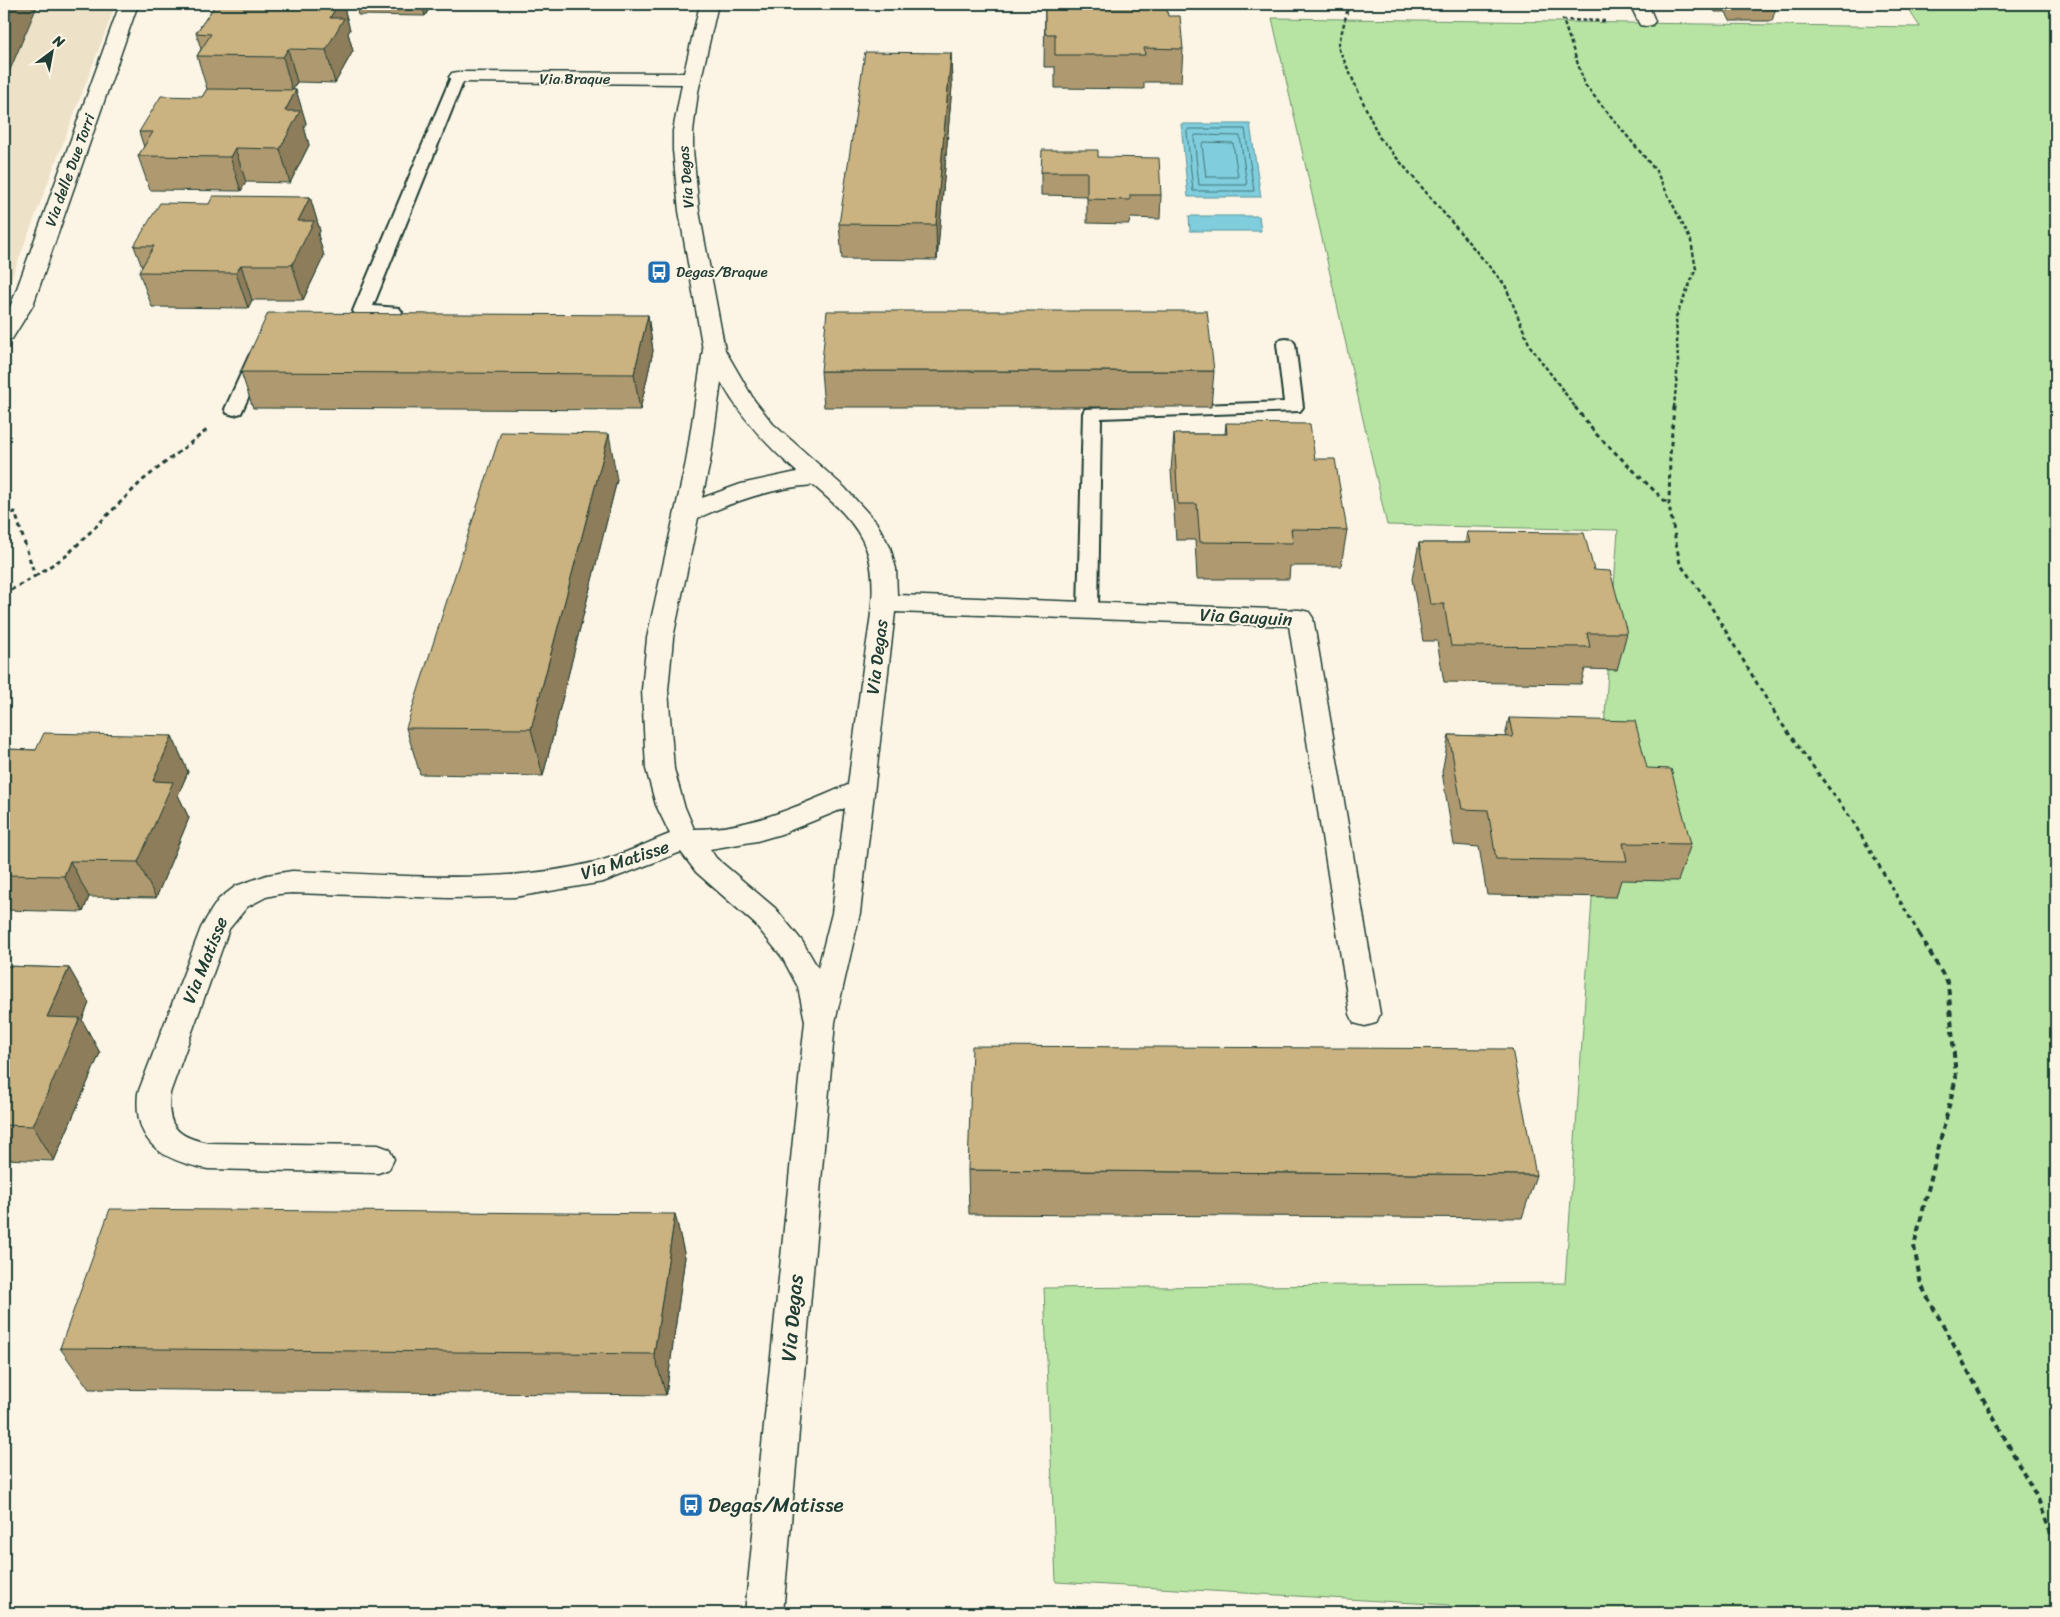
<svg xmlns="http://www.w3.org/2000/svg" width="2060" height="1617" font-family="Sriracha,sans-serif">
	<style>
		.built { fill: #ede1c7 }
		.green { fill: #b7e4a2; stroke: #6b906b }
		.water { fill: #7fcddd; stroke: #599399 }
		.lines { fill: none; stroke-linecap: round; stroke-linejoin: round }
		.shore { stroke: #457778; stroke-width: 1 }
		.service-casing { stroke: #1f3d34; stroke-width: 4 }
		.minor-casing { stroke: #1f3d34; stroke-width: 3 }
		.path-far2 { stroke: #1f3d34; stroke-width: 2.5; stroke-dasharray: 4 2.5; stroke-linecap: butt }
		.path-far1 { stroke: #1f3d34; stroke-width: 3; stroke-dasharray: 4.5 4; stroke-linecap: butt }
		.path { stroke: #1f3d34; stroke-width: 4; stroke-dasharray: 6 4.5; stroke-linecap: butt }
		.service { fill: #fcf5e5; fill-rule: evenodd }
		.minor { fill: #fcf5e5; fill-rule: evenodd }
		.wall { fill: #ae996f; stroke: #1f3d34 }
		.shaded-wall { fill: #8d7d5a; stroke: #1f3d34 }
		.building { fill: #cab281; stroke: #1f3d34 }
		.labels { text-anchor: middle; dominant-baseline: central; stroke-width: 4; stroke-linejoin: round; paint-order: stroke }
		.far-street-label { font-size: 15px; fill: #1f3d34; stroke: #fcf5e5 }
		.far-poi-label { font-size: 15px; fill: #1f3d34; stroke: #fcf5e5; text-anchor: start }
		.street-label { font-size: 18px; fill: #1f3d34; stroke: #fcf5e5 }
		.near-street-label { font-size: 21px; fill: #1f3d34; stroke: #fcf5e5 }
		.near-poi-label { font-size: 21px; fill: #1f3d34; stroke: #fcf5e5; text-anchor: start }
	</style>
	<rect width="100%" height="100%" fill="#fcf5e5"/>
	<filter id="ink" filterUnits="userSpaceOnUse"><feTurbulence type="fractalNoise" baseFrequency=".02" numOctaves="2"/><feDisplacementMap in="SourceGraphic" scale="10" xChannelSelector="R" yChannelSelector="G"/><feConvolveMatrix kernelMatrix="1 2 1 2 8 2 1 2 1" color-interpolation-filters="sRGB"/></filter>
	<g filter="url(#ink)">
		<!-- built -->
		<path class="built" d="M4 4H116L4 298Z"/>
		<!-- green -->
		<path class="green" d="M1905 4H2056V1613H1450L1449 1605 1056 1582 1044 1288 1565 1283 1618 530 1387 525 1272 18 1920 27Z"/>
		<!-- water -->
		<path class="water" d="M1181 124H1250L1261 197H1188Z
			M1189 216H1259L1261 231H1190Z"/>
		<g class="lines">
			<!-- shore -->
			<path class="shore" d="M1189 129H1245L1254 191H1193L1187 132Z
				M1196 135 1240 136 1247 185H1199L1194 138Z
				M1204 142 1233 143 1238 177H1206L1202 145Z"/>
			<!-- service casing -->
			<g class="service-casing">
				<path id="service" d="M458 73 463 74 465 77 373 306 399 308 402 312 389 337 383 338 368 337 365 333 368 329 377 328 382 317 356 315 353 311 451 77 453 74Z
					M1286 339 1292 340 1295 344 1303 407 1300 411 1101 418 1098 610 1095 615 1088 617 1081 615 1078 610 1083 413 1085 409 1284 402 1277 344 1280 340Z
					M258 351 264 352 267 356 243 409 241 413 234 415 227 413 225 409 249 356 252 352Z"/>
			</g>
			<!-- minor casing -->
			<g class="minor-casing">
				<path id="minor" d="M120 4H138L33 305 12 339 4 340V317L11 305Z
					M700 4H718L698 92 693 131V150L699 211 725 350 754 400 773 424 844 487 876 522 890 547 896 569 897 595 1300 610 1309 612 1313 618 1380 1014 1376 1023 1365 1026 1354 1023 1350 1014 1289 626 895 612 860 913 835 1022 783 1613H745L805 1021 798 987 782 957 755 924 696 872 681 852 603 882 515 897 449 898 292 893 279 894 266 897 247 907 229 929 170 1093C166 1125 176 1137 208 1143L378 1145 389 1149 394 1159 389 1169 378 1173 208 1169C163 1161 133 1143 138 1093L201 928 212 909 219 899 236 886 267 875 292 871C393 874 499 887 599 861 623 855 646 843 670 834L656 805 646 769 642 690 647 638 686 462 703 350 679 211 673 150V131L682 84 458 82 452 81 449 77 452 73 458 72 684 73ZM721 382C741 417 766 445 797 472L741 484 702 498 710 462ZM813 485C833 502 856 522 866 548 880 585 868 630 863 668 858 707 853 746 848 785 798 806 750 829 694 829L684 805 674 769 668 690 673 638 698 518C735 501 772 488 813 485ZM845 808 832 913 818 968 802 941 775 908 716 858 710 849 757 841 781 834Z
					M1630 4H1648L1655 21 1652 25 1646 26 1640 25Z"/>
			</g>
			<!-- path-far2 -->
			<path class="path-far2" d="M1349 4 1338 47 1379 137 1505 285 1530 346 1576 408
				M1605 21 1563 20 1585 85 1656 171 1691 241 1696 269 1676 317 1678 362 1674 408"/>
			<!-- path-far1 -->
			<path class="path-far1" d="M1575 407 1595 433 1669 505
				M1674 407 1670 456 1669 505 1680 564 1707 600 1779 720 1852 820 1920 935
				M4 515 15 512 35 576 4 594
				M35 576 66 556 143 480 207 430"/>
			<!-- path -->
			<path class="path" d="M1919 934 1948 983 1956 1078 1914 1246 1921 1285 2038 1499 2056 1547"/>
			<!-- service -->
			<use href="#service" class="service"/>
			<!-- minor -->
			<use href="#minor" class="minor"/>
		</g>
		<!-- wall -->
		<path class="wall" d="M216 4H343L350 30 348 33 353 51 335 83 297 82 293 90H296L306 123 304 127 309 145 290 183 246 182 241 191 150 190 138 156 144 147 139 132 202 97 207 89 197 56 201 49 196 33Z
			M355 4H470L468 8 430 7 425 16 358 15Z
			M1045 4 1168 16 1183 49 1181 82H1144V89L1055 88V67H1044Z
			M1711 4H1777L1772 21H1730L1726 12H1715Z
			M951 53 952 86 937 260 842 259 839 224Z
			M1098 157 1161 195 1160 219 1130 218 1129 224 1087 223V196L1041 195V172Z
			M310 197 320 231 318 235 324 256 303 300H252L248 308 152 307 139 272 142 267 134 246 209 204Z
			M648 315 653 351 640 410 253 408 241 372Z
			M821 371H1214L1211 407H824Z
			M1226 423 1315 459 1347 530 1341 566H1290L1289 579H1197L1195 540H1176L1171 470 1174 434H1225Z
			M617 480 543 776 420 774 406 728Z
			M1467 532 1594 570 1627 633 1617 670 1585 669 1581 684 1444 682 1437 641H1423L1412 579 1419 543H1465Z
			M1509 718 1647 768 1691 844 1678 881 1621 880 1616 897 1487 895 1479 847 1454 845 1442 772 1449 735 1505 737Z
			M172 736 188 772 178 795 189 818 156 898 89 897 83 912 4 910V749L36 750Z
			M4 966 69 968 89 1003 82 1020 100 1053 54 1161 4 1159Z
			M968 1170 1536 1175 1522 1218 969 1214Z
			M675 1214 685 1257 666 1395 89 1389 60 1348Z"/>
		<!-- shaded-wall -->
		<path class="shaded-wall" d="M4 4H38L4 84Z
			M338 4H343L350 30 348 33 353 51 335 83 326 50 330 18Z
			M422 4H429L430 7 425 16Z
			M288 49 297 82 292 90 283 57Z
			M951 53 952 86 937 260 936 225Z
			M296 90 306 123 304 127 309 145 290 183 280 149 285 111Z
			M235 148 246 182 241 191 230 157Z
			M310 197 320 231 318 235 324 256 303 300 292 265 298 221Z
			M241 265 252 300 248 308 236 273Z
			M648 315 653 351 640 410 634 374Z
			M609 434 617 480 543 776 531 729Z
			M172 736 188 772 178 795 189 818 156 898 138 862 153 781Z
			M70 861 89 897 83 912 64 876Z
			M69 968 89 1003 82 1020 100 1053 54 1161 33 1126 47 1017Z
			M675 1214 685 1257 666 1395 654 1354Z"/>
		<!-- building -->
		<path class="building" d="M216 4H338L330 18H344L326 50 288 49 283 57 197 56 211 34 196 33Z
			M1045 4H1166L1168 16H1180L1183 49 1144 48 1145 55H1055V34H1045Z
			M865 52 951 53 936 225 839 224Z
			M207 89 296 90 285 111H300L280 149 235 148 230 157 138 156 153 132H139L161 96 202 97Z
			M1042 150H1098V157L1159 158 1161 195H1130V200L1087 199V172H1041Z
			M213 196 310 197 298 221H314L292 265H241L236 273 139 272 154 246H134L160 203 209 204Z
			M827 311H1207L1214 371H821Z
			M268 313 648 315 634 374 241 372Z
			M1226 423 1310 424 1315 459H1335L1347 530 1291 529 1293 543 1200 542 1197 504H1178L1174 434H1227Z
			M501 432 609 434 531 729 406 728Z
			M1467 532 1584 533 1594 570 1610 571 1627 633H1587L1590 647 1451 646 1444 604H1430L1419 543H1470Z
			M1509 718 1635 721 1647 768 1671 769 1691 844 1623 843 1627 861 1496 859 1488 810 1462 809 1449 735 1513 737Z
			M44 733 172 736 153 781 173 782 138 862 70 861 64 876 4 875V749L36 750Z
			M4 966 69 968 47 1017 80 1018 33 1126 4 1125Z
			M972 1046 1512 1049 1536 1175 968 1170Z
			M110 1209 675 1214 654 1354 60 1348Z"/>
	</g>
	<!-- icons -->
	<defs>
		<g id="bus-square" transform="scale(1.25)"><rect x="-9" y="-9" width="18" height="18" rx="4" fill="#1f6fb2" stroke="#fcf5e5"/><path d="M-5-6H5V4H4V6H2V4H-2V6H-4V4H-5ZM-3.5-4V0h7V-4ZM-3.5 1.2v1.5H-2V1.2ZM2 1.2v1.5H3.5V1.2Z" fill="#fff"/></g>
	</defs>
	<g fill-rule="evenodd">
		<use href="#bus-square" x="659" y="272"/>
		<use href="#bus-square" x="691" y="1505"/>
	</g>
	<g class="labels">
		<!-- far-street labels -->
		<g class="far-street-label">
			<text x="575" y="79">Via Braque</text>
			<text transform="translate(70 170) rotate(-70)">Via delle Due Torri</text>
			<text transform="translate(686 177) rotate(-95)">Via Degas</text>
		</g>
		<!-- far-poi labels -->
		<g class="far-poi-label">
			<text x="676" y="272">Degas/Braque</text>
		</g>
		<!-- street labels -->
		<g class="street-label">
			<text transform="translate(1246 617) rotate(3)">Via Gauguin</text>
			<text transform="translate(877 657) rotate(-83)">Via Degas</text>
			<text transform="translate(625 860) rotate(-18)">Via Matisse</text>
			<text transform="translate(205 960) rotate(-68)">Via Matisse</text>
		</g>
		<!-- near-street labels -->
		<g class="near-street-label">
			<text transform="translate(792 1318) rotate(-85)">Via Degas</text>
		</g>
		<!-- near-poi labels -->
		<g class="near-poi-label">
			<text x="708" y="1505">Degas/Matisse</text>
		</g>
	</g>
	<!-- margin -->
	<rect width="2060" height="1617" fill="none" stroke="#fcf5e5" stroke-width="20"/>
	<rect x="10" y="10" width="2040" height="1597" fill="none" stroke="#1f3d34" stroke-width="2" filter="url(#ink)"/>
	<!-- north arrow -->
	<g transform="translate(52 52) rotate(32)" stroke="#fcf5e5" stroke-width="4" paint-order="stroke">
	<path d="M0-4L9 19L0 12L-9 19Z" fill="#1f3d34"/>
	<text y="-8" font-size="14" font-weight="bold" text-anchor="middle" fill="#1f3d34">N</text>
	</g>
</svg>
